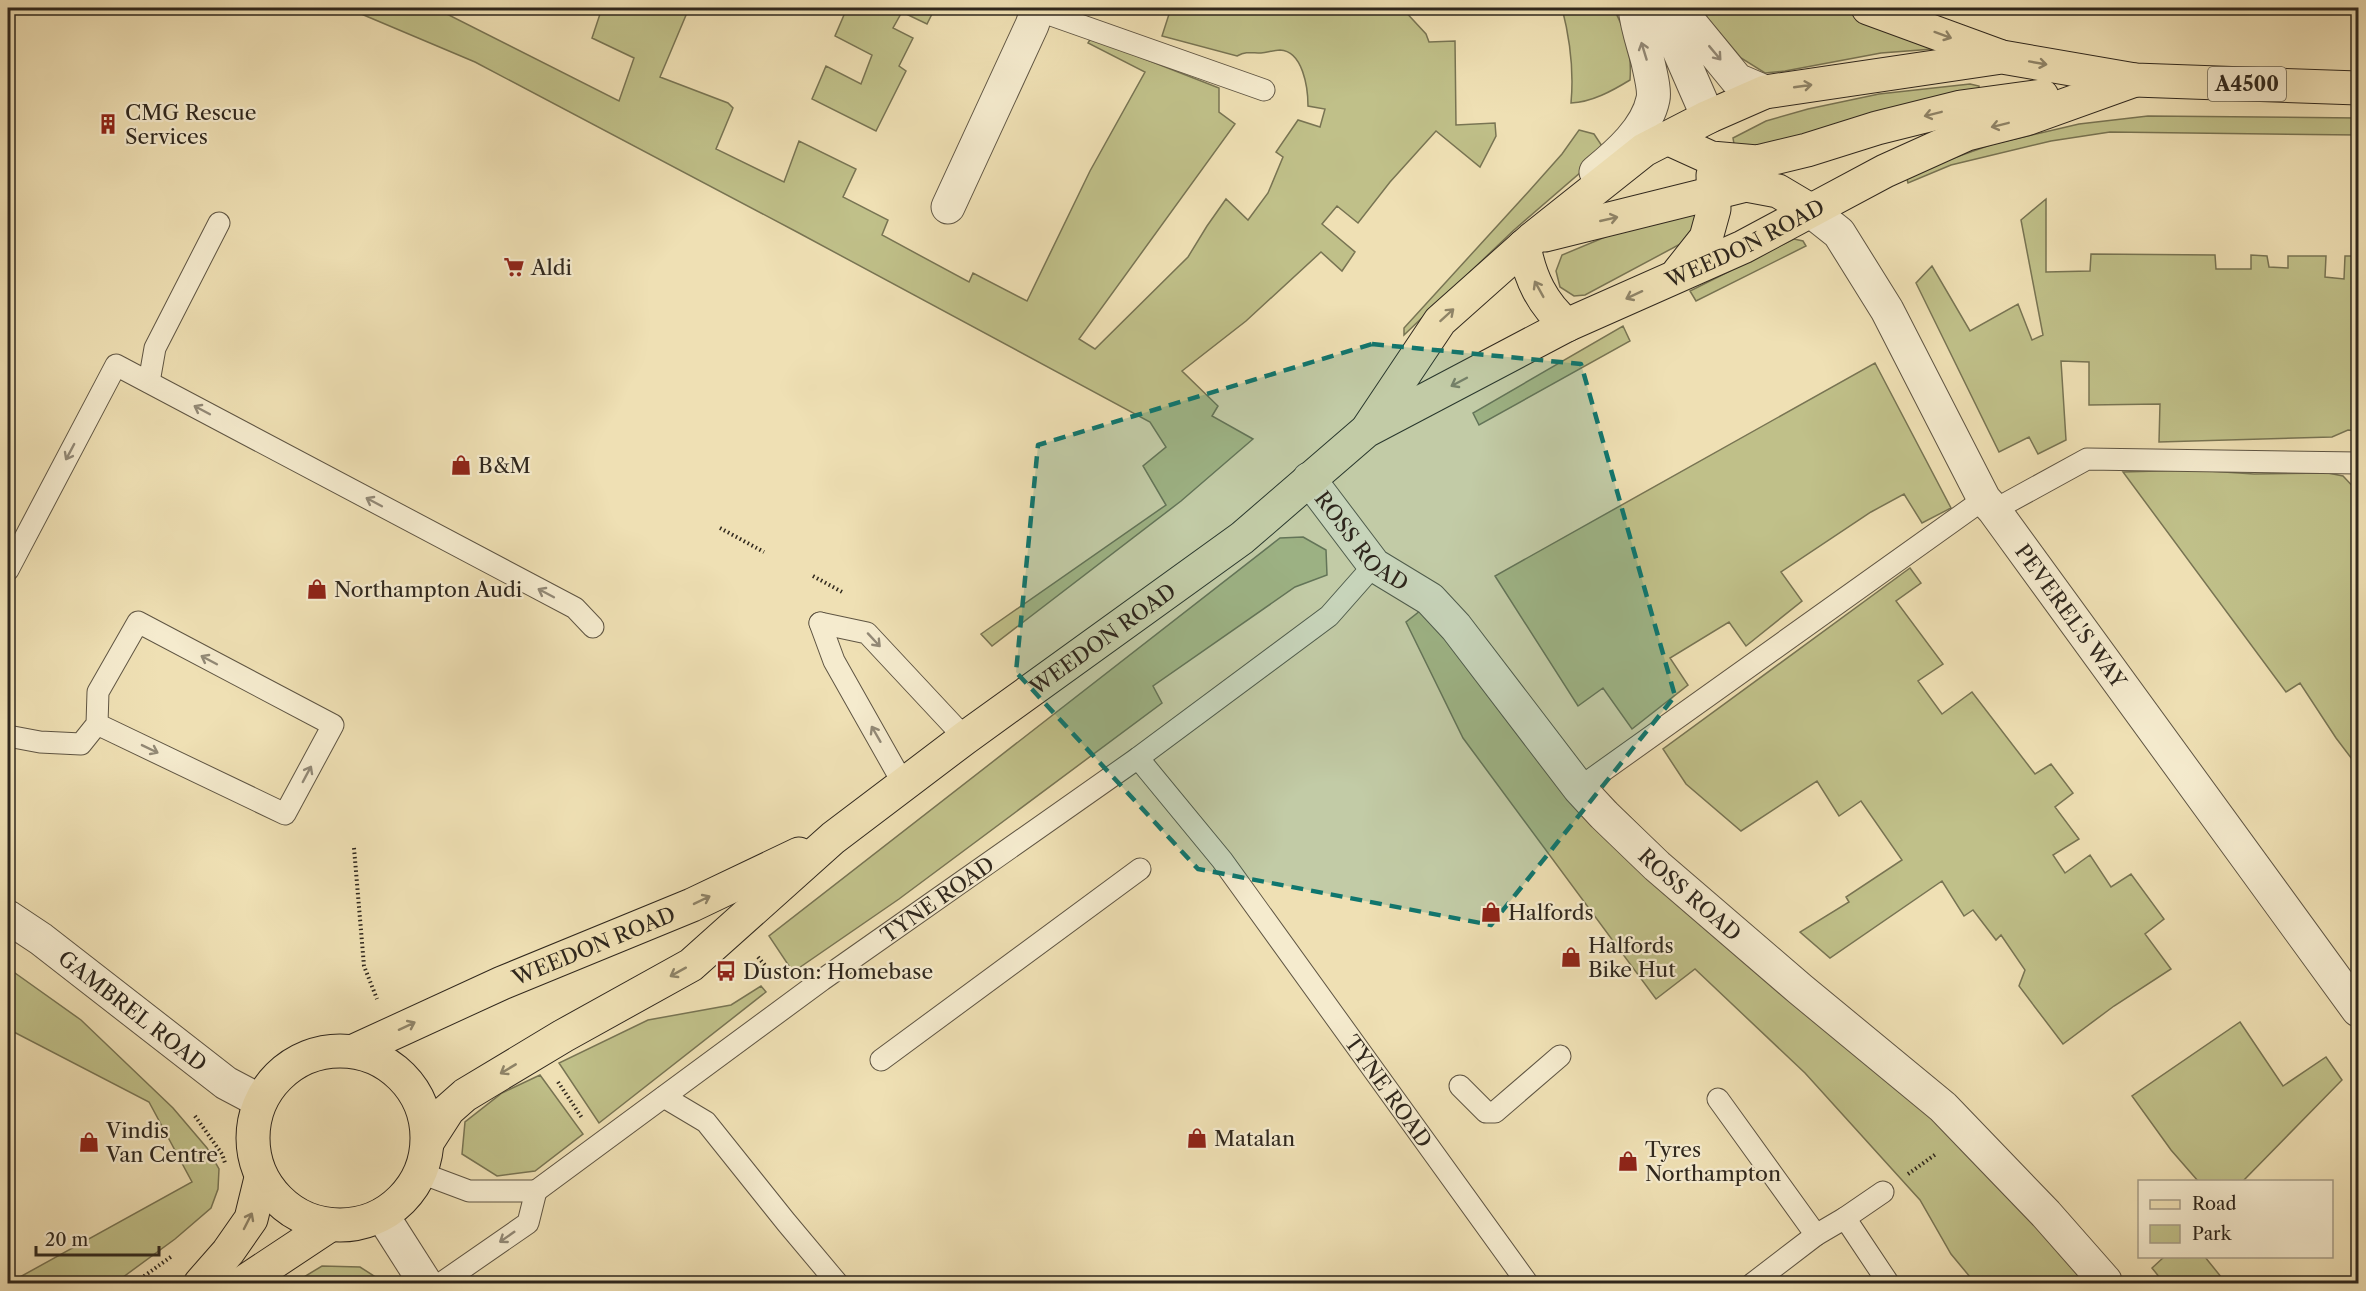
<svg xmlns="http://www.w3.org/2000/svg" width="2366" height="1291" font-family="'Libre Caslon Text',serif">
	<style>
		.green { fill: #c0c089; stroke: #787453; stroke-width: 1.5 }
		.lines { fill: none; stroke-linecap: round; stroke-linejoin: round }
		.service-casing { stroke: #5f5543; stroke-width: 23 }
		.minor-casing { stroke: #5f5543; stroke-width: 35 }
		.tertiary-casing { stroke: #5f5543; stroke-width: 35 }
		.primary-casing { stroke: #2f271d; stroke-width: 35 }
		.path { stroke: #2f271d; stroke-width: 4; stroke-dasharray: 1.5 3; stroke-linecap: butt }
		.service { stroke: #f5ebce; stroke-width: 21 }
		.minor { stroke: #f5ebce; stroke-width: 33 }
		.tertiary { stroke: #f5ebce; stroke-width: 33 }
		.primary { stroke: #efe0b4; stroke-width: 33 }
		.oneway { stroke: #8f8468 }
		.oneway2 { stroke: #928976 }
		.marked { fill: #0f766e; fill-opacity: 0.2; stroke: #0f766e; stroke-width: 4.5; stroke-dasharray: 12 8; stroke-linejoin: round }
		.labels { text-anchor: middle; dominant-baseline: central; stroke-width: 4.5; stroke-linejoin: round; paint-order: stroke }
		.shield { fill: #f5ebce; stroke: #6a6252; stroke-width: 1.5 }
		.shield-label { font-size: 20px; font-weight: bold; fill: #2f271d }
		.poi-label { font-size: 21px; fill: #2f271d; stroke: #f5ebce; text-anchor: start }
		.street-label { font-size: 21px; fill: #2f271d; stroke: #f5ebce }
	</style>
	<rect width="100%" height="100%" fill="#efe0b4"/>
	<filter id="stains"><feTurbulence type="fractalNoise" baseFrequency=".00333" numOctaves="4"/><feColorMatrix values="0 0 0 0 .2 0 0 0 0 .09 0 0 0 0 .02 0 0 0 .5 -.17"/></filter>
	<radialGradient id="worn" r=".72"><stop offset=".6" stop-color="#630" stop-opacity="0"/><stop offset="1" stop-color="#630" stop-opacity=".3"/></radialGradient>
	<!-- green -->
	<path class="green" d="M347 8H435L619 101 634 58 592 38 602 8H689L660 77 728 103 733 108 716 149 784 182 799 141 856 169 843 197 888 220 882 235 969 282 973 273 1027 301 1090 171 1145 72 1088 43 1091 38 1219 88V112L1235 124 1079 339 1095 349 1188 257 1207 226 1226 199 1248 220 1268 193 1283 157 1276 152 1298 120 1320 127 1325 109 1308 106C1308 88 1303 51 1280 50 1273 50 1267 53 1261 53 1251 53 1247 51 1237 56L1162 36 1171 8H1402L1426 34 1429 42 1455 41 1456 125 1495 123 1496 136 1480 167 1436 131 1390 182 1358 223 1337 206 1322 224 1355 252 1342 271 1321 252 1246 321 1182 371 1218 406 1212 416 1253 439 1181 501 992 646 981 634 1166 505 1143 466 1166 447 1150 422 797 232 475 62Z
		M847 8H935L927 24 902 12 893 28 913 38 899 66 906 71 876 131 812 99 826 66 861 84 872 55 835 36Z
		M1562 8H1613C1626 30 1632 54 1630 80 1612 91 1592 102 1571 103 1574 71 1570 39 1562 8Z
		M1699 8H1840L1932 42 1933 49 1881 53 1785 71 1765 73 1741 58Z
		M1970 84 1979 86V91L1790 143 1747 147 1734 144 1733 138 1766 121 1808 109 1879 94Z
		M2148 116 2358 118V135L2110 132 2051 141 1951 165 1908 183 1906 175 1993 144 2079 124Z
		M1579 130 1594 134 1602 146 1596 159 1514 230 1404 335V328L1530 190 1562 154Z
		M2046 199V272L2090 271 2091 254 2215 255 2216 269H2251V255L2267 256 2269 267 2288 268V256H2326L2325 277 2344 279 2345 256H2358V431L2348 430 2332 437 2159 442 2160 404 2089 405V362L2061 361 2066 440 2038 454 2029 437 1999 452 1916 283 1932 266 1970 331 2018 304 2032 340 2043 335 2021 220Z
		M1704 208 1699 234 1585 295 1574 296 1560 287 1556 271 1562 255 1622 230Z
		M1794 239 1803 241 1806 246 1696 301 1690 291Z
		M1623 326 1630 341 1479 425 1473 413Z
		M1875 363 1951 508 1922 523 1904 494 1871 512 1781 572 1802 601 1746 646 1729 622 1670 658 1688 685 1632 729 1603 688 1578 706 1495 576Z
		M2193 470 2254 474 2328 473 2343 476 2358 492V767L2336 738 2300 683 2286 692 2123 472Z
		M1303 537 1326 550 1327 575 1295 587 1153 686 1162 703 899 899 793 972 769 936 1280 538Z
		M1910 568 1921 583 1896 601 1943 664 1918 681 1942 714 1972 692 2035 774 2051 764 2073 793 2055 807 2079 839 2053 855 2065 873 2090 855 2111 887 2131 874 2164 919 2145 934 2171 969 2114 1006 2063 1044 2019 986 2025 970 2001 935 1996 940 1973 910 1964 916 1942 881 1830 958 1800 932 1849 902 1846 897 1902 860 1861 801 1839 816 1817 781 1741 831 1686 784 1663 749Z
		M1420 611 1938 1119 2057 1248 2085 1283H1975L1951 1254 1920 1200 1805 1073 1695 969 1656 999 1463 738 1406 622Z
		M8 968 81 1020 173 1108 207 1148 219 1169 218 1189 211 1208 175 1239 115 1283H9L192 1182 149 1102 8 1029Z
		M761 986 766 992 599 1123 559 1063 648 1020 731 1005Z
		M2240 1022 2283 1086 2326 1057 2342 1080 2243 1181H2198L2171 1150 2132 1096Z
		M540 1075 583 1134 535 1171 497 1176 462 1154 465 1122 502 1093Z
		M2164 1257H2205L2226 1283H2164L2152 1268Z
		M322 1266 360 1267 385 1283H294Z"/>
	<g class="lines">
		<!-- service casing -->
		<g class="service-casing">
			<g id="service">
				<path d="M1037 10 1264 90"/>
				<path d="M149 382 155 348 219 223"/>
				<path d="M1994 510 2087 459 2358 463"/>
				<path d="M8 570 116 365 575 608 593 627"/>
				<path d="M820 623 867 633 965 738"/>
				<path d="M820 623 834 661 904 785"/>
				<path d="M8 736 40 742 81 744 97 724 98 692 138 622 333 725 285 814 97 724"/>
				<path id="s1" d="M1138 758 1222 860 1528 1284"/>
				<path d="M1579 788 1984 499"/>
				<path d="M881 1060 1140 869"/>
				<path d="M1460 1086 1486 1112H1495L1560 1056"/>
				<path d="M664 1097 706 1122 786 1222 838 1284"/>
				<path d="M1718 1099 1816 1235 1752 1284"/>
				<path d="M421 1173 469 1191H536"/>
				<path id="s2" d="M536 1191 822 980 1138 758 1329 616 1374 565"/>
				<path d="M1845 1218 1883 1192"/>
				<path d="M1816 1235 1845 1218 1889 1284"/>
				<path d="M440 1284 528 1223 536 1191"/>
			</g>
		</g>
		<!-- minor casing -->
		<g class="minor-casing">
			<g id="minor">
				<path d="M948 207 1032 25 1038 8"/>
				<path id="s3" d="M1810 210 1839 233 1887 310 1984 499 1994 510 2358 1010"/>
				<path id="s4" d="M1309 479 1374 565 1430 599 1456 627 1579 788 1604 815 1657 866 1800 989 1943 1107 2046 1214 2105 1281"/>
				<path id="s5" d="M8 917 41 939 226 1083 260 1101"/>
				<path d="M382 1215 426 1284"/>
			</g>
		</g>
		<!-- tertiary casing -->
		<g class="tertiary-casing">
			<path id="tertiary" d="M1654 8 1677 46 1708 117
				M1678 8 1737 80 1765 92
				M1596 172C1618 154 1647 129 1653 99 1655 90 1650 72 1648 62 1643 43 1637 27 1635 8"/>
		</g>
		<!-- primary casing -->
		<g class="primary-casing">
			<g id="primary">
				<path d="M1868 8 1999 56"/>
				<path d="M1667 138 1711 158 1757 162 1807 150 1877 128 1961 107 2042 96"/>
				<path d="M1729 172 1746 185 1778 191 1810 210"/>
				<path d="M1545 235 1746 185"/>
				<path d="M1524 246C1530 278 1542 304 1567 325"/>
				<path d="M1679 272 1706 238 1714 209 1713 175"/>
				<path d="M1369 427 1440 321 1532 239 1644 150 1708 117 1765 92 2002 57 2135 80 2358 88"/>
				<circle cx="340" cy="1138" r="87"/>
				<path id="s6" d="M354 1051 502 983 692 905 799 854"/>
				<path id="s7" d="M428 1141 448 1110 465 1095 563 1036 691 965 833 838 965 738 1242 538 1366 431 1567 325 1743 247 1885 171 1967 134 2026 119 2135 80"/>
				<path d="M200 1284 228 1252 251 1219 261 1178"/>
				<path d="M241 1284 330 1225"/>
			</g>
		</g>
		<!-- path -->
		<path class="path" d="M720 528 764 552
			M813 576 844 593
			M354 848 364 966 377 999
			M758 957 774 976
			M558 1082 582 1118
			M195 1116 222 1154 225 1163
			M1908 1174 1936 1154
			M133 1284 172 1256"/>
		<!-- service -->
		<use href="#service" class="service"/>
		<!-- minor -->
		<use href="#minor" class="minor"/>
		<!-- tertiary -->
		<use href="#tertiary" class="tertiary"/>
		<!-- primary -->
		<use href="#primary" class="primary"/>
	</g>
	<!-- one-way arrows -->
	<defs><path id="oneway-shaft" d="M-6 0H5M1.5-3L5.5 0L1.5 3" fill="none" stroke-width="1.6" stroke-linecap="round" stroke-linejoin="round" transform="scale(1.5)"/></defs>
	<g class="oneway">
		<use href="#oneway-shaft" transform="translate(1943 35) rotate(20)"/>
		<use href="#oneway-shaft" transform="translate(2038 63) rotate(10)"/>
		<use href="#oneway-shaft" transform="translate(1803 86) rotate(-8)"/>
		<use href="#oneway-shaft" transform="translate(1933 114) rotate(166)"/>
		<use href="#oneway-shaft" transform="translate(2000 125) rotate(166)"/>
		<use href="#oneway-shaft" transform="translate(1609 219) rotate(-13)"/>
		<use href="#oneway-shaft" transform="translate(1539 289) rotate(-119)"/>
		<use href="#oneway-shaft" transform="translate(1634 295) rotate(155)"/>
		<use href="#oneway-shaft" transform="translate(1447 315) rotate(-42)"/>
		<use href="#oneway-shaft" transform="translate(1459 382) rotate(152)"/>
		<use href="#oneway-shaft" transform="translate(702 900) rotate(-26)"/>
		<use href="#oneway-shaft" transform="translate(678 972) rotate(151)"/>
		<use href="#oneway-shaft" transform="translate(407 1026) rotate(-25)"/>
		<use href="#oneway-shaft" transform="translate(508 1069) rotate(149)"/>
		<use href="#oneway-shaft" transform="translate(248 1221) rotate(-63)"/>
	</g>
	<g class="oneway2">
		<use href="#oneway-shaft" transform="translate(1644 51) rotate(-107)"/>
		<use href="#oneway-shaft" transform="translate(1715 53) rotate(50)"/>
		<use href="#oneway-shaft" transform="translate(202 410) rotate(-152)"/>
		<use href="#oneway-shaft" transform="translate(70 452) rotate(118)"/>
		<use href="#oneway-shaft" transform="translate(374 502) rotate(-152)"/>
		<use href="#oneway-shaft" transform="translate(546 593) rotate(-152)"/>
		<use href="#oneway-shaft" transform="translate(874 640) rotate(47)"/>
		<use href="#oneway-shaft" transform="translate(209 660) rotate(-152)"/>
		<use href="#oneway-shaft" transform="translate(876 734) rotate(-120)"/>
		<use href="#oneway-shaft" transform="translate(150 749) rotate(26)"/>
		<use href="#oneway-shaft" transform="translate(307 774) rotate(-62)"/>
		<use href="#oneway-shaft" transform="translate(507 1237) rotate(145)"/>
	</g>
	<!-- marked area -->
	<path class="marked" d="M1372 344 1581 364 1675 696 1491 925 1198 869 1016 672 1038 445Z"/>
	<!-- icons -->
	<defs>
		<g id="building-bare" transform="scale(1.62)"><path d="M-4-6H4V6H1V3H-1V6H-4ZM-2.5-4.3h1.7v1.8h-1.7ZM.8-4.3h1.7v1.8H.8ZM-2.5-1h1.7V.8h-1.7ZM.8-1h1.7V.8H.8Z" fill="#8f2418" stroke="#f5ebce" stroke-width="2.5" paint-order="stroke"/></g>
		<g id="supermarket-bare" transform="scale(1.62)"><path d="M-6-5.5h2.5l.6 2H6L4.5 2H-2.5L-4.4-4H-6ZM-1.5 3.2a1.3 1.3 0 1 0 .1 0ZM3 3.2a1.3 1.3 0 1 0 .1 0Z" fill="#8f2418" stroke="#f5ebce" stroke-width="2.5" paint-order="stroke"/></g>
		<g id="shop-bare" transform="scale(1.62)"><path d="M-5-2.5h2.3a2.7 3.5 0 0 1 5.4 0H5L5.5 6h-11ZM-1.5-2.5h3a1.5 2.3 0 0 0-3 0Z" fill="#8f2418" stroke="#f5ebce" stroke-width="2.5" paint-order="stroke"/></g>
		<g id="bus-bare" transform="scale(1.62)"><path d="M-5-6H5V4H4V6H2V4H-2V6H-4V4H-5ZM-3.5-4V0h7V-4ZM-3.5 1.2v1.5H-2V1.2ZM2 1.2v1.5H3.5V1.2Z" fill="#8f2418" stroke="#f5ebce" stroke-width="2.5" paint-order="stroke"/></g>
	</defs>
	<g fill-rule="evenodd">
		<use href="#building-bare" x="108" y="124"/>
		<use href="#supermarket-bare" x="514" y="267"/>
		<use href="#shop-bare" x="461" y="465"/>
		<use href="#shop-bare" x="317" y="589"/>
		<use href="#shop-bare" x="1491" y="912"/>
		<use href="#shop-bare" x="1571" y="957"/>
		<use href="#bus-bare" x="726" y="971"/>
		<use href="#shop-bare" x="1197" y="1138"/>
		<use href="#shop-bare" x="89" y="1142"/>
		<use href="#shop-bare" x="1628" y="1161"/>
	</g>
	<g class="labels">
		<!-- shield labels -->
		<rect class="shield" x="2208" y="67" width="78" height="34" rx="4.5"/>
		<g class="shield-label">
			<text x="2247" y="84">A4500</text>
		</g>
		<!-- poi labels -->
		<g class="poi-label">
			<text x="125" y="112">CMG Rescue<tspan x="125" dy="24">Services</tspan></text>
			<text x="531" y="267">Aldi</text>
			<text x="478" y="465">B&amp;M</text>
			<text x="334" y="589">Northampton Audi</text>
			<text x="1508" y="912">Halfords</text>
			<text x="1588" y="945">Halfords<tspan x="1588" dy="24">Bike Hut</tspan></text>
			<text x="743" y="971">Duston: Homebase</text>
			<text x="106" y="1130">Vindis<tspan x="106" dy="24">Van Centre</tspan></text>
			<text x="1214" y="1138">Matalan</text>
			<text x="1645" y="1149">Tyres<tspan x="1645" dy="24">Northampton</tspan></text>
		</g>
		<!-- street labels -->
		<g class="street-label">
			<text stroke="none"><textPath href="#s7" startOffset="1605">WEEDON ROAD</textPath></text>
			<text stroke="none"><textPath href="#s4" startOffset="82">ROSS ROAD</textPath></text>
			<text stroke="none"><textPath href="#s3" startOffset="486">PEVEREL'S WAY</textPath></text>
			<text stroke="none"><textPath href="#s7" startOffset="846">WEEDON ROAD</textPath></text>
			<text stroke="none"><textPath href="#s4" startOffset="568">ROSS ROAD</textPath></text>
			<text stroke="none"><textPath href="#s2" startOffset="496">TYNE ROAD</textPath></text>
			<text stroke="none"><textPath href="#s6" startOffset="262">WEEDON ROAD</textPath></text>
			<text stroke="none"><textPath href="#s5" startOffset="156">GAMBREL ROAD</textPath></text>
			<text stroke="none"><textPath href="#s1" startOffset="417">TYNE ROAD</textPath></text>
		</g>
	</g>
	<!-- margin -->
	<rect width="2366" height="1291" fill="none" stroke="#efe0b4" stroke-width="30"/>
	<rect x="9" y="9" width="2348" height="1273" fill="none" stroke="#2f271d" stroke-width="3"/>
	<rect x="15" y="15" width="2336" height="1261" fill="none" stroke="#2f271d" stroke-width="1.5"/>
	<!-- legend -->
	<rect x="2138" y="1180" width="195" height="78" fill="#f5ebce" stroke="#a69d87" stroke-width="1.5"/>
	<rect x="2150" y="1200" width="30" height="9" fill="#efe0b4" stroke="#a69d87" stroke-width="1.5"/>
	<text x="2192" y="1210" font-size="18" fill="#2f271d">Road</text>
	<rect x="2150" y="1225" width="30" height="18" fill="#c0c089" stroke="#a69d87" stroke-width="1.5"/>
	<text x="2192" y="1240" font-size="18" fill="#2f271d">Park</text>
	<!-- scale -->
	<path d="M36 1246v9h123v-9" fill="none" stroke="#2f271d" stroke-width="3"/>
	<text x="45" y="1246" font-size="18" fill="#2f271d" stroke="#f5ebce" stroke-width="4.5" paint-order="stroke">20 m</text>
	<rect width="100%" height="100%" filter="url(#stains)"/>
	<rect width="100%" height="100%" fill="url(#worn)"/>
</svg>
